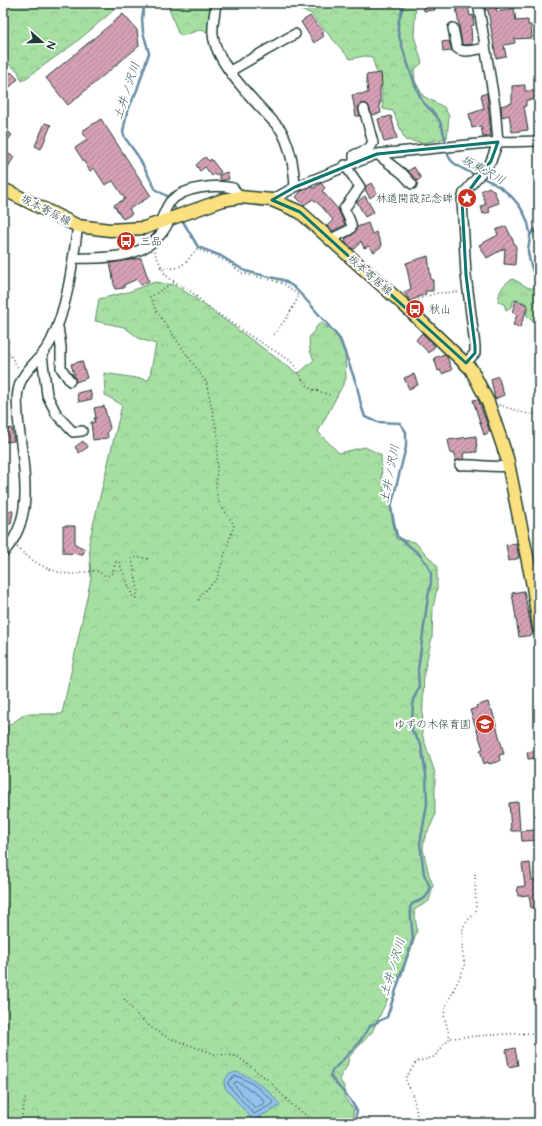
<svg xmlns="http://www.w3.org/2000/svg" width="542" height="1126" font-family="'Architects Daughter','Klee One',sans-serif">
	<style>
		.forest { fill: url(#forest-crowns); stroke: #638e6c }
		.water { fill: #93c1ed; stroke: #658ca3 }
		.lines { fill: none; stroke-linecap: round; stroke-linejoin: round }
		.shore { stroke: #4d727e; stroke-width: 1 }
		.stream { stroke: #658ca3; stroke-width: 2.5 }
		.building { fill: url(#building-hatch); stroke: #1f3d34 }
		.minor-casing { stroke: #1f3d34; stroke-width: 12 }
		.major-casing { stroke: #1f3d34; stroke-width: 15 }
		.path { stroke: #1f3d34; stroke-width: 1.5; stroke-dasharray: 1 3; stroke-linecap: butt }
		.minor { stroke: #fff; stroke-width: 9 }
		.major { stroke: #fbe080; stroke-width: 12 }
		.marked { fill: none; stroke: #0f766e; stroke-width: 3; stroke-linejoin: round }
		.labels { text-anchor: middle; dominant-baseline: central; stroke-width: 4; stroke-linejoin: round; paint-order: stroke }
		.poi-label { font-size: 11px; fill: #1f3d34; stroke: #fff; text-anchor: end }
		.street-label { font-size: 11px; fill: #1f3d34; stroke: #fff }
		.water-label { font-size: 12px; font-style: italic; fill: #3c5e62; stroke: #fff }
	</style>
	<defs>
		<pattern id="forest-crowns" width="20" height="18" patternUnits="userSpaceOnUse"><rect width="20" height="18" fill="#a7dfa3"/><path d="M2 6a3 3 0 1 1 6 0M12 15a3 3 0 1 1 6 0" fill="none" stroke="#8fc08d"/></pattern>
		<pattern id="building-hatch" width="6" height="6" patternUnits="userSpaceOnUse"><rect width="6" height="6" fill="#d6a0b6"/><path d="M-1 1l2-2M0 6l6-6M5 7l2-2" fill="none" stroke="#ad8495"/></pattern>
	</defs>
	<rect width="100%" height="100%" fill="#fff"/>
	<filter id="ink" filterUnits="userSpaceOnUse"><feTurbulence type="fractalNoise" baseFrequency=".025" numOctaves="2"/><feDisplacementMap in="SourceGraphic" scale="8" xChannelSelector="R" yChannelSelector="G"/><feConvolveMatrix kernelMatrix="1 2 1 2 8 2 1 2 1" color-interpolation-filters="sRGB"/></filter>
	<g filter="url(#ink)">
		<!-- forest -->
		<path class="forest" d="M3 3H112L114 10 75 43 22 81 18 71 3 60Z
			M167 3H213L209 32 199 30 182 36 178 33Z
			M277 3H416L414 36 422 63 414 70 415 81 423 96 444 107 449 116 447 138 423 143 405 140 393 111 383 109 382 90 372 57 365 56 350 59 310 13Z
			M513 279 529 288H539V325L526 315 528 306 523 302 514 300 511 307 506 310 504 304 498 302C499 291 503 283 513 279Z
			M155 282 174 285 192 296 298 374 314 360 310 351 309 338 320 322 336 333 345 353 346 379 318 432 339 453 365 447 381 455 382 481 390 507 396 539 415 542 437 566V588L433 608 432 637 424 673 422 734 435 773V816L424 840 423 849 429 875 433 885 429 901 414 910 417 930 411 950 372 1032 349 1057 347 1066 339 1079 344 1086V1097L354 1110 352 1123H3V745L8 726 25 714H62L91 578 89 542 122 405 105 395 104 373 149 380 156 344 140 339 124 327 95 321 99 299 128 292Z"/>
		<!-- water -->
		<path class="water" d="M235 1072C251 1075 272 1091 280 1106L253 1120 225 1088 224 1082 228 1075Z"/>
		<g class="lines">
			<!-- shore -->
			<path class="shore" d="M235 1076C248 1078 263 1092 273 1101V1104L254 1114 229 1086 228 1082Z
				M235 1082H238L261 1097 265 1103 255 1108 234 1085Z"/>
			<!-- stream -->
			<path class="stream" d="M145 3 142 18 143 32 149 53 137 90 127 112 123 132 125 138 138 156 156 190 169 197 177 212
				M404 3C402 11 397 22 398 30 398 37 418 96 423 102 429 109 436 113 440 122 454 156 435 157 476 175
				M481 177C505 187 527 206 530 233 531 239 528 245 528 251 529 262 534 276 539 284
				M181 218 198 247 221 256 245 271 283 280 294 287 309 303 340 339 357 386 361 405 365 417 378 422 400 423 406 432V447L391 507 393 518 397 536 419 554 427 564 431 573V582L428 597 418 670 419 688 413 700 412 723V731L421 745 426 774 427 804 420 844 424 874 430 887 429 892 425 898 412 904 410 908 413 939 387 1017 370 1026 358 1044 332 1071 330 1076 351 1101 357 1111 354 1123
				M531 234 539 226
				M260 1117 263 1123"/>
		</g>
		<!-- building -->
		<path class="building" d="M423 3H434L435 10 424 11Z
			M484 3H505L506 7 496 8 497 12 514 8 516 21 528 20V25H531L532 38 514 39 515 43 504 45 506 56 496 58 488 10H485Z
			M468 6 470 16 473 15 474 25 471 26 472 44 464 45 462 44 456 7Z
			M123 14 137 30 139 46 68 105 46 78Z
			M310 16 324 32 322 33 324 36 314 43 301 22Z
			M449 41 452 51 443 52 442 42Z
			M11 72 18 79 3 94V80Z
			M381 73 382 86H380V94L381 103H379L381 113 372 115 368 105 363 103 358 107 360 116H356L352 95 368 93 366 75Z
			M525 85V91H535V100H526V106H524L528 130 512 132 509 115 502 117 501 106 512 103V86Z
			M487 93 491 136 483 137 481 126 472 128 469 114 484 109 481 95Z
			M391 116 397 139 384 142 378 119Z
			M101 119 151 196 129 209 132 214 123 219 114 205 125 199 113 181 105 185 94 168 90 171 75 148 87 140 82 131Z
			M45 123 51 125 41 149 35 146Z
			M3 127 12 135 3 146Z
			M5 152 14 157 8 167 3 164V157Z
			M205 157 209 161 211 159 221 172 216 176 214 174 212 176 205 167 200 171 196 165Z
			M414 167 421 178 417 181 408 171Z
			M227 172 229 179 221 181 219 175Z
			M321 183 325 188 322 191 338 209 345 225 333 231 327 226 333 220 322 207 313 199 304 205 296 197 301 191 312 187 314 188Z
			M371 183 377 193 370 198 365 190 366 186Z
			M489 187 494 191 499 203 488 207 490 212 483 214 481 206 486 204 481 191Z
			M365 196 374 212 365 217 357 202Z
			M368 223 372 234 376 232 382 246 374 252 369 246 364 248 361 241 355 249H353L345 242 346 238 354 233 357 227Z
			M506 226 516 247 515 265 504 264 505 248 487 258 479 245 498 235 496 230Z
			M428 256 431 280H433V291H425L426 294 410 301 404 292 411 289 406 263Z
			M141 258 149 281 141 285 137 279 124 285V288L115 289 110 263Z
			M516 300 528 305 520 328 513 325 517 315 512 312Z
			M422 333 435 346 429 353 416 340Z
			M445 354 447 357 452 370 442 374 440 370 438 371 434 358Z
			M82 361 87 378 76 382 71 364Z
			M414 374 418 385 409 389 404 378Z
			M498 376 504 395 495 399 491 379Z
			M90 390 92 399 79 402 77 393Z
			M478 399 490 432 484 435 473 400Z
			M104 406 110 428 107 432 108 436 107 438 93 440 91 422H95L94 418H96L94 408Z
			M12 428 14 441 3 442V430Z
			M476 436 477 452 463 453 464 459 455 462V453L451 454 448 440Z
			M83 441 88 447 79 453 75 447Z
			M3 510 13 511 11 524 3 523Z
			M63 526H75V544L85 549 83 554 63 553Z
			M516 543 519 558 509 561 506 545Z
			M524 591 533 635 519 637 512 593Z
			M488 702 490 710H492L504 754 499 755 500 761 489 764 488 762 484 764 480 750 483 749 470 710 477 708 476 706Z
			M539 750V758L528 759 527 752Z
			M518 802 520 831H511L509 803Z
			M535 830 539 831V840L522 841 521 831Z
			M530 863 532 880H535L537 884 539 903V907L531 908 529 895 518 896 517 887 525 886 522 864Z
			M515 1048 518 1065 509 1067 506 1050Z"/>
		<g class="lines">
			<!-- minor casing -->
			<g class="minor-casing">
				<path id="minor" d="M216 3C215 13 212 24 213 34 215 65 260 106 281 130 291 148 294 166 295 187
					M453 28 457 48C464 54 476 49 485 48
					M230 71 295 34
					M377 154 403 174 412 184
					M354 162V155L368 149 373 143 364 109
					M272 200 295 187 377 154 498 142 539 141
					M160 222C163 216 166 207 170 202 183 187 216 184 233 188L240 197
					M331 240C347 227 360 236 344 209L360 187 345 165
					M73 258C110 259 153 259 170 219
					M58 327 61 347V368L70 381
					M42 355 47 395 57 415 73 432 82 431
					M466 363 475 353V346L466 275 462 200 464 193 491 161 498 142 495 106 478 3
					M460 465C476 464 492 468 509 466
					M3 553C39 515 21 461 18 416 18 408 16 399 18 391 21 370 42 360 51 341 68 306 72 265 78 226"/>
			</g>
			<!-- major casing -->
			<g class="major-casing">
				<path id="major" d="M3 189 78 226 110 230 144 228 223 200 240 197 272 200 300 212 405 306 471 369 488 402 507 458 533 586 539 628"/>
			</g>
			<!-- path -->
			<path class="path" d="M536 236 539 234
				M154 251 165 274 170 279 190 291 211 309 252 337 289 360 296 367 302 379 309 388 330 395
				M160 267C182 272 184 263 197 249L226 261 242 273 283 283 299 296 288 316 273 336
				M174 282 150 297 157 312 206 382 218 436 216 489 218 501 234 525 217 579 202 593 197 603
				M414 301 436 293 459 292
				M3 347 9 353 18 368
				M499 405 528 414H539
				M17 547C32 563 53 574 75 574 82 574 90 570 97 571 100 572 103 575 107 576L112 573 116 562H119L133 597 136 598 138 589 132 559 137 557 149 559
				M475 874 476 913 469 919 463 927 462 949 465 966 445 1008 444 1015 450 1038 505 1034 539 1033
				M124 999 138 1016 153 1029 169 1038 215 1054 237 1056 268 1080 292 1105 310 1118 314 1123
				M20 1123 26 1096
				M417 1123C417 1106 413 1094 405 1079L416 1062 434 1057 450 1038"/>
			<!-- minor -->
			<use href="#minor" class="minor"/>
			<!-- major -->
			<use href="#major" class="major"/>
		</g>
	</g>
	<!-- marked area -->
	<path class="marked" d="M498 142 491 161 462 200 466 275 475 346V353L466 363 300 212 272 200 295 187 377 154Z"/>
	<!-- icons -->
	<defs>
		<g id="sight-disc" transform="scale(1)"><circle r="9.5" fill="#c8321e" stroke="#fff"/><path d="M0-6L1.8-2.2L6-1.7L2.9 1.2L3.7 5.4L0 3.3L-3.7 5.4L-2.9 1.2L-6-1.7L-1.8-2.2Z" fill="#fff"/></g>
		<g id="bus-disc" transform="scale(1)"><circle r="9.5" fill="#c8321e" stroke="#fff"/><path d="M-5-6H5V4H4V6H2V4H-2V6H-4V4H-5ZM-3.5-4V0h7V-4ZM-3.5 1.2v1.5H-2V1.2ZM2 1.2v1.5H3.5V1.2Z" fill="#fff"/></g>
		<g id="school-disc" transform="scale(1)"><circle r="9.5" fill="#c8321e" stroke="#fff"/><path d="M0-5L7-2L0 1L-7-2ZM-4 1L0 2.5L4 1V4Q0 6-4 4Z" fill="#fff"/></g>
	</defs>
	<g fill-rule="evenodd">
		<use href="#sight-disc" x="467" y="198"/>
		<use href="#bus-disc" x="126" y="241"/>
		<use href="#bus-disc" x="415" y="309"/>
		<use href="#school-disc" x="485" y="724"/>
	</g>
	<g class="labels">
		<!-- poi labels -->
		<g class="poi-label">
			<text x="453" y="198">林道開設記念碑</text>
			<text x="140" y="241" text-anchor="start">三品</text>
			<text x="429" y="309" text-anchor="start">秋山</text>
			<text x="471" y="724">ゆずの木保育園</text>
		</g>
		<!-- street labels -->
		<g class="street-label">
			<text transform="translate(46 210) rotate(27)">坂本寄居線</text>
			<text transform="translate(370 275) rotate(41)">坂本寄居線</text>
		</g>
		<!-- water labels -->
		<g class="water-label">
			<text transform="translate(127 91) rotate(-72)">土井ノ沢川</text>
			<text transform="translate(483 170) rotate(29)">坂東沢川</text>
			<text transform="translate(390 474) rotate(-79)">土井ノ沢川</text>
			<text transform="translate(393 967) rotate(-73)">土井ノ沢川</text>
		</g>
	</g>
	<!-- margin -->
	<rect width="542" height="1126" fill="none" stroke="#fff" stroke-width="16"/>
	<rect x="8" y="8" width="526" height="1110" fill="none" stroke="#1f3d34" stroke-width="1.5" filter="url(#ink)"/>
	<!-- north arrow -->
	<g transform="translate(42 42) rotate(110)" stroke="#ffffff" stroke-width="3" paint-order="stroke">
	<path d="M0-3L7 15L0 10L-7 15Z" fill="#1f3d34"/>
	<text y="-6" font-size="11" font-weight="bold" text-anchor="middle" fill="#1f3d34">N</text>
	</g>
</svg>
